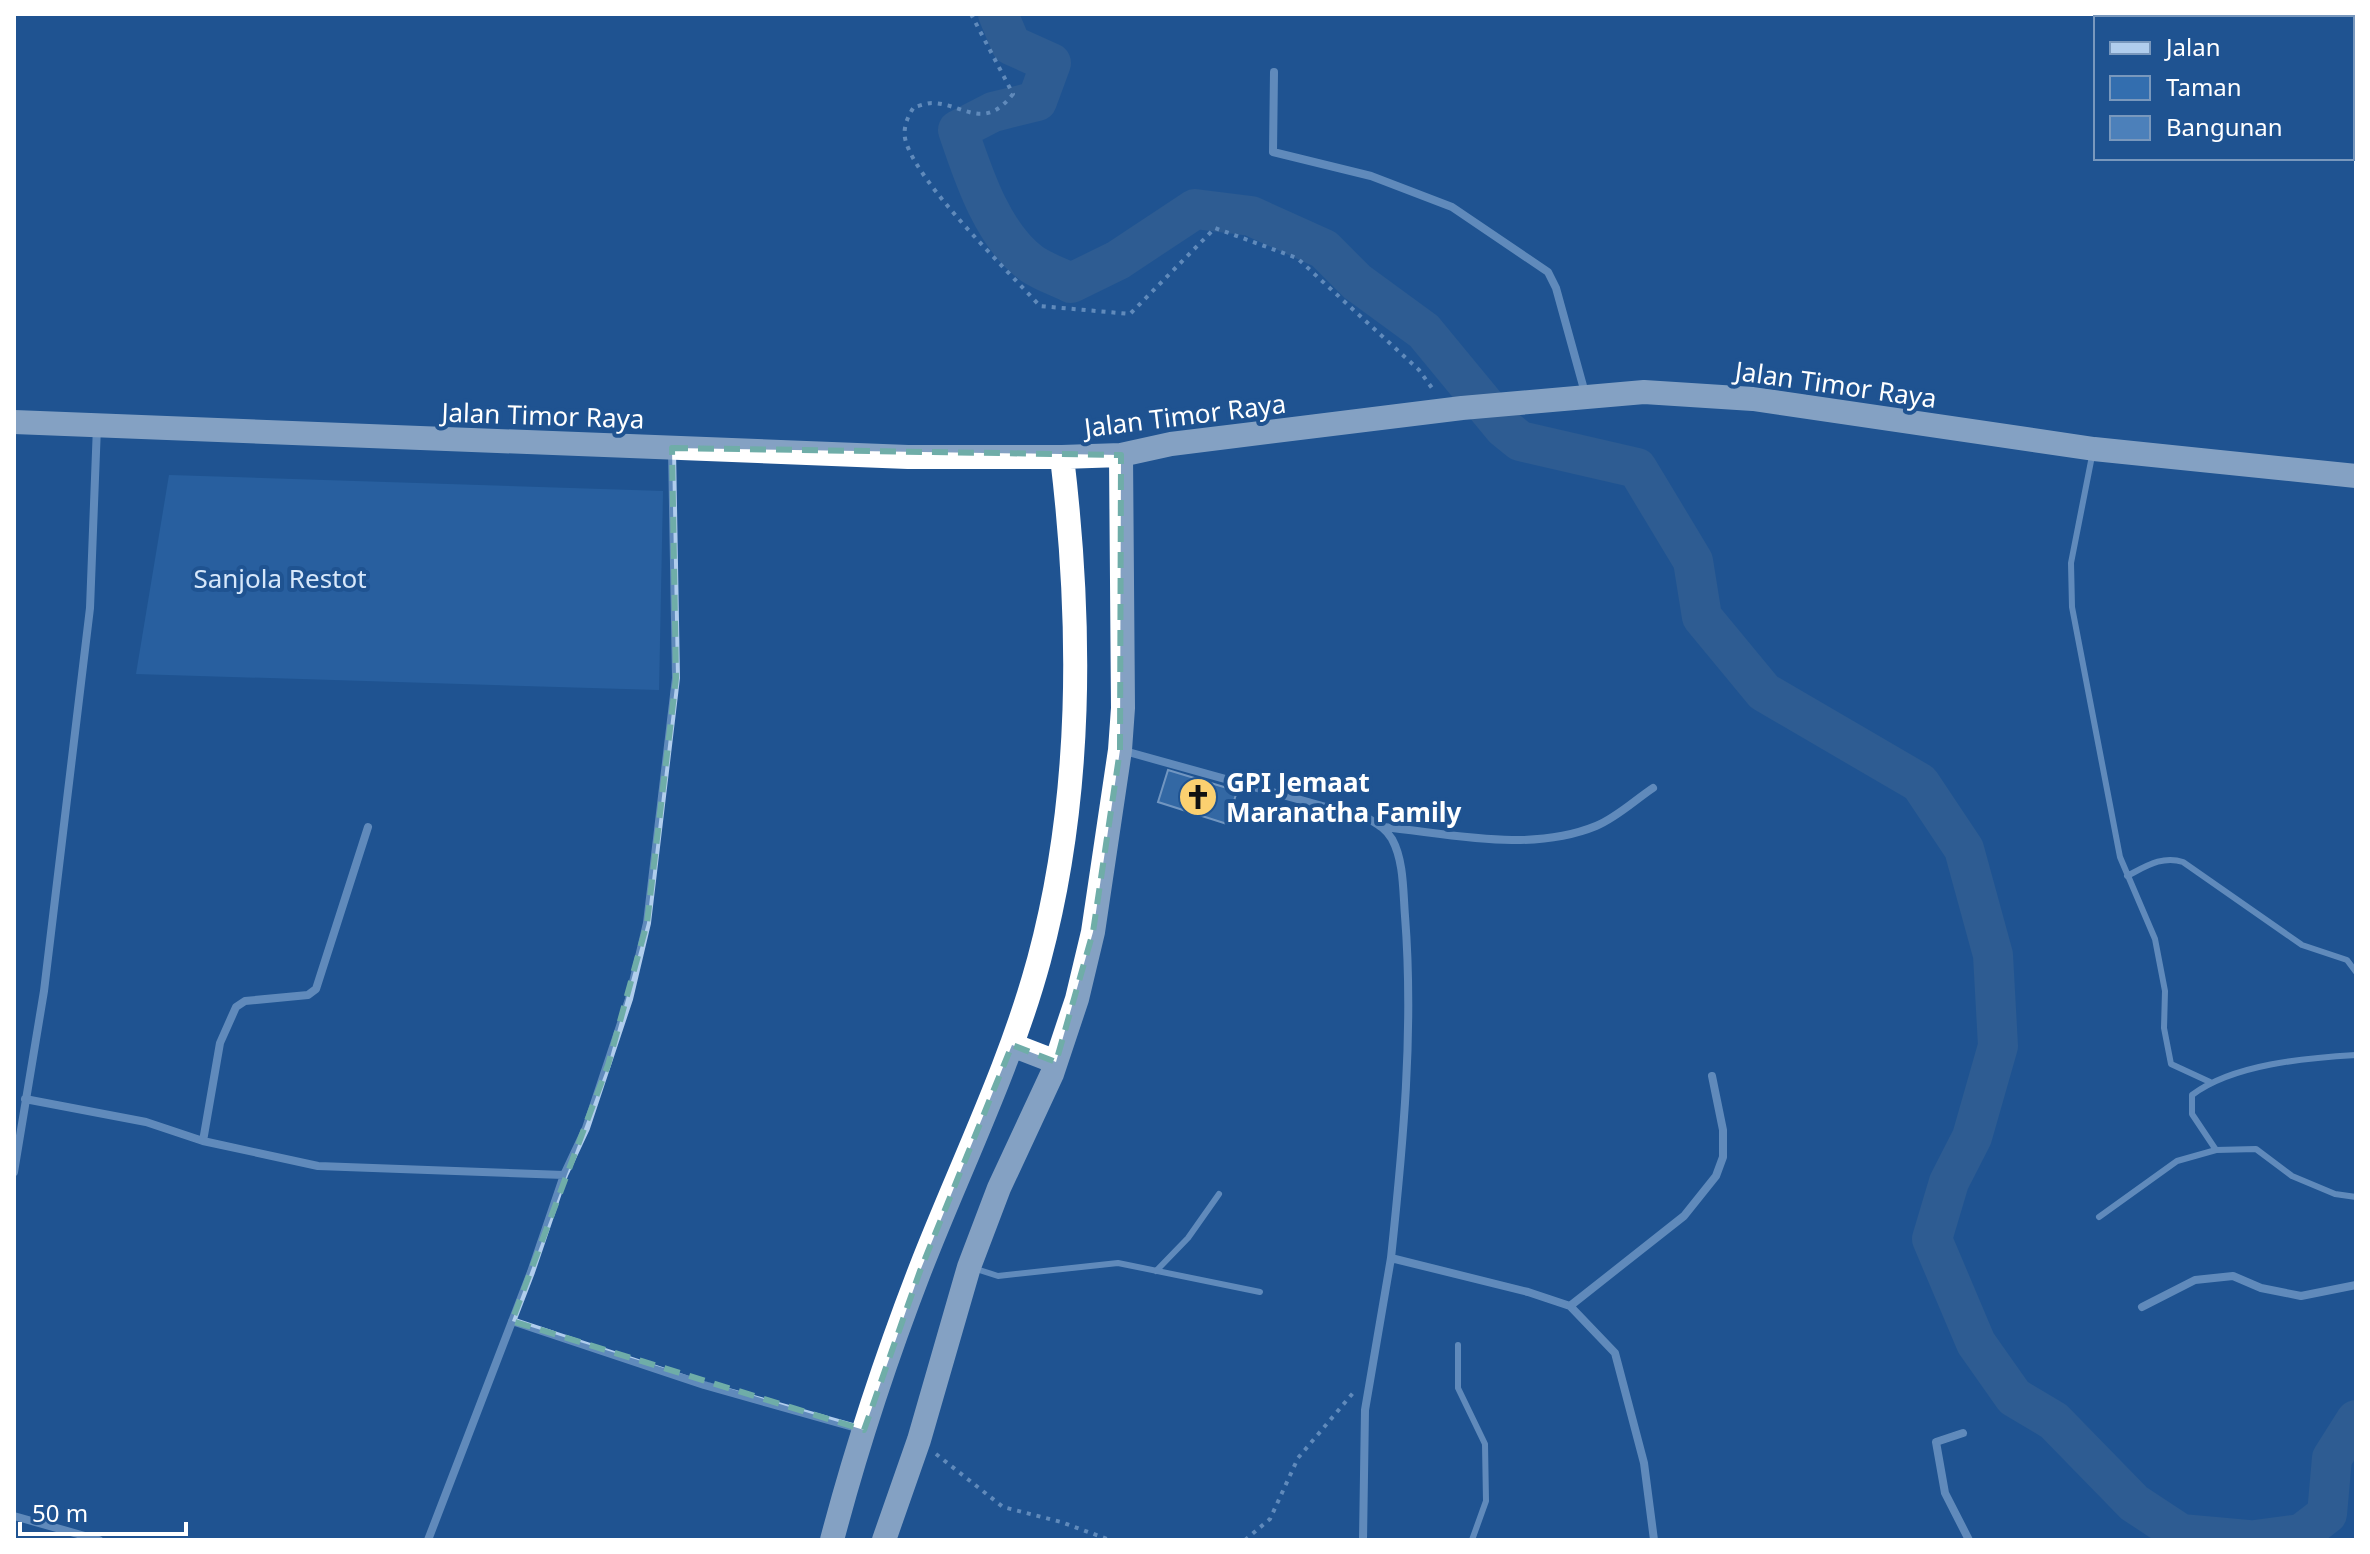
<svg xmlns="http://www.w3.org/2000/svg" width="2370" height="1554" font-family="'Noto Sans',sans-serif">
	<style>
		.green { fill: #336eaf }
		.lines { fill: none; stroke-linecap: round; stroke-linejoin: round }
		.river { stroke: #406692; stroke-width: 40 }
		.building { fill: #4c80ba; stroke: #d6e7fa; stroke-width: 2 }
		.path { stroke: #b0cded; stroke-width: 4; stroke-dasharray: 4 6; stroke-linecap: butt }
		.lane { stroke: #b0cded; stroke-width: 6 }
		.street { stroke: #b0cded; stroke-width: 8 }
		.highway { stroke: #fff; stroke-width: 24 }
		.marked { fill: none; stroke: #6fada8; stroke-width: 6; stroke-dasharray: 16 10; stroke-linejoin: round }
		.labels { text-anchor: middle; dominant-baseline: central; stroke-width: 8; stroke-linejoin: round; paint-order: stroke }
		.street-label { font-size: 26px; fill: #fff; stroke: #1f5391 }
		.park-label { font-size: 26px; fill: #d6e7fa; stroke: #1f5391 }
		.poi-label { font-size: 26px; font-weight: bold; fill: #fff; stroke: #1f5391; text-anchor: start }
	</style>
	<rect width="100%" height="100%" fill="#1f5391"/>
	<!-- green -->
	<path class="green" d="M169 475 663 491 659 690 136 674Z"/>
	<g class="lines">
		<!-- river -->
		<path class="river" d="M998 14 1011 45 1051 63 1037 101 993 112 958 130C973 174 992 235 1032 264 1044 272 1059 277 1071 283L1118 260 1195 209 1251 216 1324 249 1357 282 1424 331 1504 428 1520 441 1637 468 1693 561 1702 617 1764 692 1920 783 1964 849 1993 955 1998 1046 1972 1137 1949 1182 1932 1239 1976 1343 2014 1397 2054 1421 2134 1503 2181 1534 2248 1540
			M2255 1540 2301 1534 2327 1514 2332 1458 2356 1420"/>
	</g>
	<!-- building -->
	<path class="building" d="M1168 770 1237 791 1227 824 1158 802Z"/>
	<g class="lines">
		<!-- path -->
		<path class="path" d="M971 14 1013 94C983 132 965 104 932 103 927 103 919 106 914 107 907 117 902 130 906 142 919 185 1007 270 1040 306L1130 314 1215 228 1297 258 1419 370 1432 388
			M936 1454 1003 1507 1061 1522 1110 1540
			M1245 1540 1270 1519 1298 1458 1353 1393"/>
		<!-- lane -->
		<path class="lane" d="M2092 456 2071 563 2072 607 2120 857 2155 939 2165 991 2164 1028 2171 1064 2210 1082
			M2127 876C2145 867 2162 855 2183 862L2302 945 2347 960 2356 972
			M2216 1150 2192 1114V1095C2233 1064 2306 1058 2356 1055
			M2099 1217 2177 1161 2216 1150 2256 1149 2292 1176 2335 1194 2356 1197
			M973 1268 998 1276 1118 1263 1260 1292
			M1156 1271 1188 1238 1219 1194
			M1458 1345V1388L1485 1444 1486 1501 1472 1540"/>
		<!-- street -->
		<path class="street" d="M1274 72 1273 152 1371 176 1452 207 1548 272 1556 288 1585 393
			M1121 750 1369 819C1379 825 1386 829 1392 839 1404 861 1403 891 1405 916 1414 1031 1403 1145 1391 1258
			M1383 827C1452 834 1530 853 1596 826 1616 818 1635 800 1653 788
			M25 1099 146 1122 203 1141 318 1166 564 1175
			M203 1141 220 1043 236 1007 245 1001 308 995 316 989 368 827
			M14 1172 44 991 90 608 97 426
			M1570 1306 1684 1216 1716 1176 1723 1157V1130L1712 1076
			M2142 1307 2195 1280 2233 1276 2261 1288 2301 1296 2356 1285
			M512 1321 704 1385 860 1429
			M1963 1433 1936 1442 1945 1493 1969 1540
			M14 1516 99 1540
			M428 1540 531 1272 564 1175 586 1128 629 999 647 923 676 678 672 449
			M1363 1540 1365 1410 1391 1258 1528 1292 1570 1306 1615 1353 1644 1463 1654 1540"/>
		<!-- highway -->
		<path class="highway" d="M14 422 908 457H1062L1121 455 1171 444 1462 408 1644 392 1753 399 2094 449 2356 476
			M1012 1045 1056 1062
			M832 1540C856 1449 886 1358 920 1270 960 1167 1010 1067 1039 960 1083 796 1082 624 1062 457
			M884 1540 919 1440 969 1267 999 1188 1052 1074 1077 999 1093 932 1120 750 1123 708 1121 455"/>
	</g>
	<!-- marked area -->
	<path d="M0 0H2370V1554H0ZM672 448 1121 455 1120 750 1093 932 1056 1062 1012 1045 920 1271 864 1430 512 1321 608 1065 647 923 676 678Z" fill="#1f5391" fill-opacity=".55" fill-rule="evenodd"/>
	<path class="marked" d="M672 448 1121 455 1120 750 1093 932 1056 1062 1012 1045 920 1271 864 1430 512 1321 608 1065 647 923 676 678Z"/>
	<!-- icons -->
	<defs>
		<g id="church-disc" transform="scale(2)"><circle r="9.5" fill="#fbd070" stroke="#1f5391"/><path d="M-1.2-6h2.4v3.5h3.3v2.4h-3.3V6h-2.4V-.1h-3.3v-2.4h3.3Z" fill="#111"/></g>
	</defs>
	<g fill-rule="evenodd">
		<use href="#church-disc" x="1198" y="797"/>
	</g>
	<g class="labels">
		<!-- street labels -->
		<g class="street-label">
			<text transform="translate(1836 384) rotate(8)">Jalan Timor Raya</text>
			<text transform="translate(543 415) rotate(2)">Jalan Timor Raya</text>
			<text transform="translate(1185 415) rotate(-7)">Jalan Timor Raya</text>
		</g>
		<!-- park labels -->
		<g class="park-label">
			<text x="280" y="578">Sanjola Restot</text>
		</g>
		<!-- poi labels -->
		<g class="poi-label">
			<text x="1226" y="782">GPI Jemaat<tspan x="1226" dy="30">Maranatha Family</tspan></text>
		</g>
	</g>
	<!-- border -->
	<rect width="2370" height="1554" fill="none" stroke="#ffffff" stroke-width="32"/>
	<!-- legend -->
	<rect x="2094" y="16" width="260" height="144" fill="#1f5391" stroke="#7998bd" stroke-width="2"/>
	<rect x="2110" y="42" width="40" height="12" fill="#b0cded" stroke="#7998bd" stroke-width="2"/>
	<text x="2166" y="56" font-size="24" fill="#ffffff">Jalan</text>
	<rect x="2110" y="76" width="40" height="24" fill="#336eaf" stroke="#7998bd" stroke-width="2"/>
	<text x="2166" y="96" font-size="24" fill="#ffffff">Taman</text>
	<rect x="2110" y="116" width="40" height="24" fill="#4c80ba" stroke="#7998bd" stroke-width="2"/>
	<text x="2166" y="136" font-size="24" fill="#ffffff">Bangunan</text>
	<!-- scale -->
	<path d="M20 1522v12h166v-12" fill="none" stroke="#ffffff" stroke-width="4"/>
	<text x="32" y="1522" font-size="24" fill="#ffffff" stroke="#1f5391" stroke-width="6" paint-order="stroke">50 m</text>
</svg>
